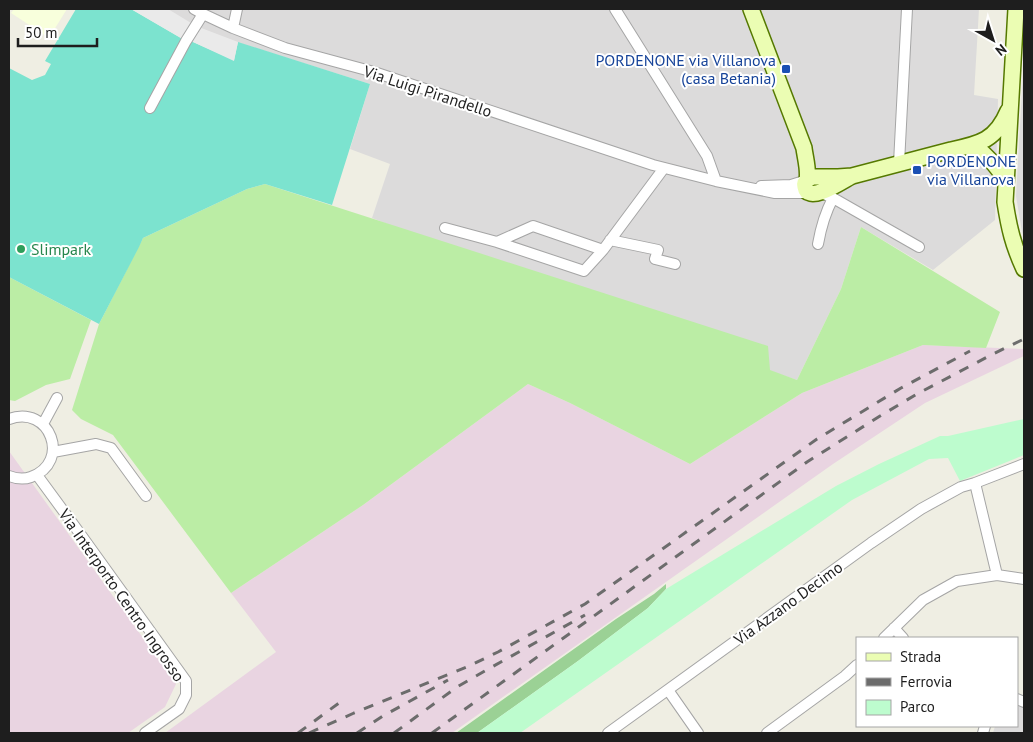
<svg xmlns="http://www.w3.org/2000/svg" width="1033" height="742" font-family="'PT Sans',sans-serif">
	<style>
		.residential { fill: #dcdbdb }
		.industrial { fill: #e9d4e1 }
		.education { fill: #f8ffdc }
		.grass { fill: #bbeda5 }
		.forest { fill: #9bd195 }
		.park { fill: #bdfcce }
		.pitch { fill: #7ce3cf }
		.parking { fill: #eaeaea }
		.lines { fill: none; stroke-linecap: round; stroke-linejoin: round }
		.street-casing { stroke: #a5a5a5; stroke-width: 12 }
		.secondary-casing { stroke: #557900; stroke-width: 18 }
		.street { stroke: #fff; stroke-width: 10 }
		.secondary { stroke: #ebfdb3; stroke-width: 15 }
		.rail { stroke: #6c6c6c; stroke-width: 3; stroke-dasharray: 10 10; stroke-linecap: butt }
		.transit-dot { fill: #1a4fb4; stroke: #fff; stroke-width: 2 }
		.leisure-dot { fill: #2e9e5b; stroke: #fff; stroke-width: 2 }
		.labels { text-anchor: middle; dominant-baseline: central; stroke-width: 4; stroke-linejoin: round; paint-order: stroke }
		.transit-label { font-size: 16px; fill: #164399; stroke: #fff; text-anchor: end }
		.street-label { font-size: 16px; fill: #1e1e1e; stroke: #fff }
		.leisure-label { font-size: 16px; fill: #27864d; stroke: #fff; text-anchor: start }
	</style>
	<rect width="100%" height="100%" fill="#efeee3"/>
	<!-- residential -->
	<path class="residential" d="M131 9H979L974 95 998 99 995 220 933 270 861 227 841 289 797 380 770 371 372 218 390 164 350 149 370 84Z
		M1024 55V238L1022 232 1016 196Z
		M1017 704 1024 707V733H993L995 726H1017Z"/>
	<!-- industrial -->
	<path class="industrial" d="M923 345 1024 349V356L925 403 833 464 452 733H165L276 652 231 593 363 505 528 384 570 403 690 464 802 393Z
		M9 451 176 684 165 707 128 733H9Z"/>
	<!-- education -->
	<path class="education" d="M14 9H67L49 38 11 13Z"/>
	<!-- grass -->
	<path class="grass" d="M265 184 768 346 770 370 797 380 841 289 861 227 1000 312 986 348 923 345 802 393 690 464 570 403 528 384 363 505 231 593 113 435 81 419 72 410 99 324 143 238 247 189Z
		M9 277 91 320 70 379 46 385 15 401 9 400Z"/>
	<!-- forest -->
	<path class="forest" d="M666 584V589L648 608 578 661 477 733H456L616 619 654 594Z"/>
	<!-- park -->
	<path class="park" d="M1024 419V455L960 481 948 458 929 459 852 500 520 733H477L578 661 648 608 666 589 836 486 879 464 940 436H948Z"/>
	<!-- pitch -->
	<path class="pitch" d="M76 9H131L186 41 193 42 234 60 238 42 370 84 332 205 265 184 247 189 143 238 139 247 99 324 9 277V68L32 80 45 75 51 64 45 61Z"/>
	<!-- parking -->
	<path class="parking" d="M131 9H168L196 26 238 42 234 61 193 42 186 41Z"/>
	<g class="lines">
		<!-- street casing -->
		<g class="street-casing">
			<path id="street" d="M194 9 203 14 233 28 285 48 374 72 653 165 716 181 775 193H808
				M615 9 707 156 716 181
				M233 28 237 9
				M150 108 186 41 203 14
				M899 163 907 9
				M761 186 791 185 807 180
				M819 192 833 198 919 247
				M445 228 497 242 533 226 603 250 664 168
				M610 240 658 250 655 259 675 264
				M497 242 584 271 603 250
				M818 244C821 227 825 213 833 198
				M9 419C50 404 72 462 31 477 23 480 17 479 9 476
				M43 424 57 398
				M53 452 96 444 111 448 146 496
				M37 475 81 535 186 681V695L179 709 145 733
				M975 483 1024 464
				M894 628 903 638
				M884 638 923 600 957 581 997 575 1024 579
				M668 690 698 733
				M1017 699 1024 702
				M608 733 871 543 921 509 961 487 975 483 997 575
				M767 733 845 676 857 665
				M983 733 985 726"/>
		</g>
		<!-- secondary casing -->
		<g class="secondary-casing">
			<path id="secondary" d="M751 9 804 148C805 157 809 170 807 180 805 185 804 181 805 187 808 205 844 180 852 176
				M1016 9 1005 202C1009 228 1013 245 1024 269
				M968 147 983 153 994 164 1006 179
				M807 180 812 177H838L852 176 951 150C980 144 996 140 1008 111"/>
		</g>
		<!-- street -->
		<use href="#street" class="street"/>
		<!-- secondary -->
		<use href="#secondary" class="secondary"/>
		<!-- rail -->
		<path class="rail" d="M298 733 343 700
			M309 733 354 713 469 666 498 652 585 604 817 439 901 388 970 351
			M357 733 383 716 448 680
			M394 733 457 687 483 672 585 615
			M432 733 807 462 880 416 917 394 993 354 1024 339"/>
	</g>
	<!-- markers -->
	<g class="transit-dot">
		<rect x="781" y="64" width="10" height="10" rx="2.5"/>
		<rect x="912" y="165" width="10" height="10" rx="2.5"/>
	</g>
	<circle class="leisure-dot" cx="21" cy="249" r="5"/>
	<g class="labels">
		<!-- transit labels -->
		<g class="transit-label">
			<text x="776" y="60">PORDENONE via Villanova<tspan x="776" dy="18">(casa Betania)</tspan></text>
			<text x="927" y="161" text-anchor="start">PORDENONE<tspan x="927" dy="18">via Villanova</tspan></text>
		</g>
		<!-- street labels -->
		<g class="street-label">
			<text transform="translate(428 91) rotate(18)">Via Luigi Pirandello</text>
			<text transform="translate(122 595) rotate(55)">Via Interporto Centro Ingrosso</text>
			<text transform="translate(788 603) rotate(-36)">Via Azzano Decimo</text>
		</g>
		<!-- leisure labels -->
		<g class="leisure-label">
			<text x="31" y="249">Slimpark</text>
		</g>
	</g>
	<!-- border -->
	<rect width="1033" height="742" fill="none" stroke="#1e1e1e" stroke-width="20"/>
	<!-- legend -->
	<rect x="856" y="637" width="162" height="90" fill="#ffffff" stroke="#a5a5a5"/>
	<rect x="866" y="653" width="25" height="8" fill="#ebfdb3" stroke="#a5a5a5"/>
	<text x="900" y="662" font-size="15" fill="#1e1e1e">Strada</text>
	<rect x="866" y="678" width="25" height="8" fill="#6c6c6c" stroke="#a5a5a5"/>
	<text x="900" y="687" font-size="15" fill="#1e1e1e">Ferrovia</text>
	<rect x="866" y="700" width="25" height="15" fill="#bdfcce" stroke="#a5a5a5"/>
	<text x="900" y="712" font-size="15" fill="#1e1e1e">Parco</text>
	<!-- north arrow -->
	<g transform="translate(993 40) rotate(141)" stroke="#ffffff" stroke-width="4" paint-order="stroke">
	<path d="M0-4L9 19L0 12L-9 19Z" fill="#1e1e1e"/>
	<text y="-8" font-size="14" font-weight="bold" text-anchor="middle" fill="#1e1e1e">N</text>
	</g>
	<!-- scale -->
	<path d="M18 38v8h79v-8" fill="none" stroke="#1e1e1e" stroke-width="2.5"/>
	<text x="25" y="38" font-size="15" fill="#1e1e1e" stroke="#ffffff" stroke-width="4" paint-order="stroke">50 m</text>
</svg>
